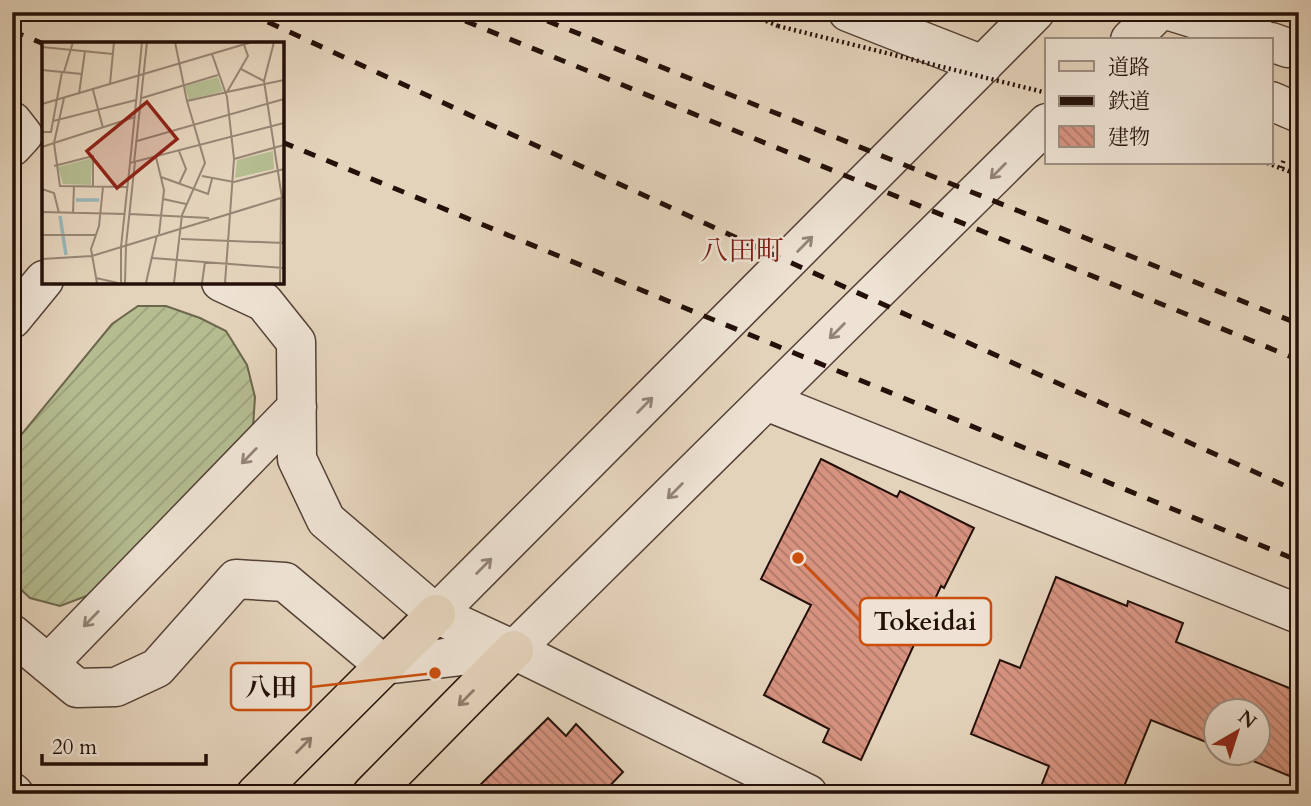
<svg xmlns="http://www.w3.org/2000/svg" width="1311" height="806" font-family="Cardo,'Noto Serif JP',serif">
	<style>
		.garden { fill: url(#garden-furrows); stroke: #6c664c; stroke-width: 2 }
		.building { fill: url(#building-back-hatch); stroke: #241009; stroke-width: 2 }
		.lines { fill: none; stroke-linecap: round; stroke-linejoin: round }
		.minor-casing { stroke: #544136; stroke-width: 41 }
		.major-casing { stroke: #241009; stroke-width: 41 }
		.path { stroke: #241009; stroke-width: 4.5; stroke-dasharray: 2 3.5; stroke-linecap: butt }
		.minor { stroke: #ede2d3; stroke-width: 38 }
		.major { stroke: #e4d3bb; stroke-width: 38 }
		.rail { stroke: #241009; stroke-width: 5; stroke-dasharray: 12 12; stroke-linecap: butt }
		.path-bridge { stroke: #241009; stroke-width: 4.5; stroke-dasharray: 2 3.5; stroke-linecap: butt }
		.oneway { stroke: #938478 }
		.oneway2 { stroke: #8e7b6b }
		.labels { text-anchor: middle; dominant-baseline: central; stroke-width: 5; stroke-linejoin: round; paint-order: stroke }
		.quarter-label { font-size: 28px; fill: #7a1f14; stroke: #ede2d3 }
		.inset-river { fill: none; stroke: #98b6b8; stroke-width: 3.5 }
		.inset-road { fill: none; stroke: #978574; stroke-width: 2 }
		.view { fill: #8f2418; fill-opacity: 0.15; stroke: #8f2418; stroke-width: 3.5 }
		.inset-edge { fill: none; stroke: #241009; stroke-width: 3.5 }
		.leader { fill: none; stroke: #cb4e0c; stroke-width: 2.5 }
		.callout-dot { fill: #cb4e0c; stroke: #ede2d3; stroke-width: 2.5 }
		.callout { fill: #ede2d3; stroke: #cb4e0c; stroke-width: 2.5 }
		.callout-label { font-size: 26px; text-anchor: middle; font-weight: bold; fill: #241009 }
	</style>
	<defs>
		<pattern id="garden-furrows" width="10" height="10" patternUnits="userSpaceOnUse" patternTransform="scale(1.75)"><rect width="10" height="10" fill="#b4bc90"/><path d="M-1 1l2-2M0 10L10 0M9 11l2-2" fill="none" stroke="#9ba17b"/></pattern>
		<pattern id="building-back-hatch" width="6" height="6" patternUnits="userSpaceOnUse" patternTransform="scale(1.75)"><rect width="6" height="6" fill="#d79380"/><path d="M-1 5l2 2M0 0l6 6M5-1l2 2" fill="none" stroke="#ae7767"/></pattern>
	</defs>
	<rect width="100%" height="100%" fill="#e4d3bb"/>
	<filter id="stains"><feTurbulence type="fractalNoise" baseFrequency=".00286" numOctaves="4"/><feColorMatrix values="0 0 0 0 .2 0 0 0 0 .09 0 0 0 0 .02 0 0 0 .5 -.17"/></filter>
	<radialGradient id="worn" r=".72"><stop offset=".6" stop-color="#630" stop-opacity="0"/><stop offset="1" stop-color="#630" stop-opacity=".3"/></radialGradient>
	<!-- garden -->
	<path class="garden" d="M138 306H166L200 318 226 331 247 365 255 397 253 427 92 594 60 606 30 598 12 581V446L112 324Z"/>
	<!-- building -->
	<path class="building" d="M821 459 897 497 900 491 974 528 944 588 941 586 861 760 823 742 829 729 764 695 811 605 761 579Z
		M1056 577 1127 606 1128 601 1183 623 1176 642 1299 692V780L1234 753H1258V711H1216V746L1151 720 1121 794H1038L1049 766 971 734 1000 660 1020 668Z
		M548 718 566 736 576 724 623 772 602 794H471Z"/>
	<g class="lines">
		<!-- minor casing -->
		<g class="minor-casing">
			<path id="minor" d="M848 12 983 65
				M1173 12 1264 40
				M1130 40 1158 12
				M1271 42 1288 48 1299 47
				M1271 101 1299 113
				M12 121 23 135 12 147
				M221 282 264 302 296 342 297 459 326 520 436 614 514 650 808 794
				M12 319 44 280
				M766 401 1299 614
				M436 614 1035 12
				M12 634 77 688 116 687 157 668 236 579 285 582 384 665 514 650 1047 123
				M48 664 297 407
				M12 792 14 794"/>
		</g>
		<!-- major casing -->
		<g class="major-casing">
			<path id="major" d="M256 794 436 614
				M372 794 514 650"/>
		</g>
		<!-- path -->
		<path class="path" d="M746 12 778 26
			M1267 163 1299 175
			M1281 168 1284 159"/>
		<!-- minor -->
		<use href="#minor" class="minor"/>
		<!-- major -->
		<use href="#major" class="major"/>
		<!-- rail -->
		<path class="rail" d="M246 12 765 251 1299 492
			M443 12 1299 360
			M525 12 1299 324
			M12 31 44 44
			M282 142 1299 561"/>
		<!-- path-bridge -->
		<path class="path-bridge" d="M778 26 1047 93"/>
	</g>
	<!-- one-way arrows -->
	<defs><path id="oneway-shaft" d="M-6 0H5M1.5-3L5.5 0L1.5 3" fill="none" stroke-width="1.6" stroke-linecap="round" stroke-linejoin="round" transform="scale(1.75)"/></defs>
	<g class="oneway">
		<use href="#oneway-shaft" transform="translate(998 171) rotate(135)"/>
		<use href="#oneway-shaft" transform="translate(805 244) rotate(-45)"/>
		<use href="#oneway-shaft" transform="translate(837 331) rotate(135)"/>
		<use href="#oneway-shaft" transform="translate(645 405) rotate(-45)"/>
		<use href="#oneway-shaft" transform="translate(249 456) rotate(134)"/>
		<use href="#oneway-shaft" transform="translate(675 491) rotate(135)"/>
		<use href="#oneway-shaft" transform="translate(484 566) rotate(-45)"/>
		<use href="#oneway-shaft" transform="translate(91 619) rotate(134)"/>
	</g>
	<g class="oneway2">
		<use href="#oneway-shaft" transform="translate(466 698) rotate(135)"/>
		<use href="#oneway-shaft" transform="translate(304 745) rotate(-45)"/>
	</g>
	<g class="labels">
		<!-- quarter labels -->
		<g class="quarter-label">
			<text x="742" y="251">八田町</text>
		</g>
	</g>
	<!-- overview -->
	<g transform="translate(42 42)">
		<rect width="242" height="242" fill="#e4d3bb"/>
		<path d="M176 35 181 49 147 58 143 44ZM231 109 232 127 193 136 195 118ZM50 116 49 143 21 142 16 125Z" fill="#b4bc90"/>
		<path class="inset-river" d="M34 158H57M18 174 24 213"/>
		<path class="inset-road" d="M100 0 88 121 242 81M133 0 145 59 185 50 206 14 202 3M232 0 222 39 240 156M0 5 71 12M170 12 185 55 192 117 183 241M199 27 222 39M0 28 40 32M22 30 31 0M68 42 72 0M51 48 61 86M185 50 242 38M37 52 43 9M22 56 12 101 93 75M100 56 176 33M0 62 210 0M11 79 20 30M0 90H9L11 79 94 58M95 99 242 57M0 105 12 101 18 144 85 145M114 115 122 148 117 192M192 117 242 103M92 121 105 0M12 124 51 114V144M160 134 192 140 242 127M119 135 166 152 170 137M137 142 144 127 137 109M0 147 12 151 17 171M121 157 144 162M0 170 83 172M31 171 32 144M88 172 167 176M0 193H54M139 197 242 201M84 203 93 120M79 205 88 121M110 216 242 226M0 217 50 214 242 155M54 236 76 241M55 241 49 207 57 184 61 145M79 241V205M83 241 84 204M104 241 115 193M132 241 140 173 163 121 145 59M160 241 163 220M238 241 239 156"/>
		<path class="view" d="M105 60 135 97 75 146 45 109Z"/>
		<rect width="242" height="242" class="inset-edge"/>
	</g>
	<!-- callouts -->
	<path class="leader" d="M798 558L860 621M435 673L311 687"/>
	<g class="callout-dot">
		<circle cx="798" cy="558" r="7"/>
		<circle cx="435" cy="673" r="7"/>
	</g>
	<g class="callout">
		<rect x="860" y="598" width="131" height="47" rx="7"/>
		<rect x="231" y="663" width="80" height="47" rx="7"/>
	</g>
	<g class="callout-label">
		<text x="925" y="630">Tokeidai</text>
		<text x="271" y="696">八田</text>
	</g>
	<!-- margin -->
	<rect width="1311" height="806" fill="none" stroke="#e4d3bb" stroke-width="42"/>
	<rect x="14" y="14" width="1283" height="778" fill="none" stroke="#241009" stroke-width="3.5"/>
	<rect x="21" y="21" width="1269" height="764" fill="none" stroke="#241009" stroke-width="2"/>
	<!-- legend -->
	<rect x="1045" y="38" width="228" height="126" fill="#ede2d3" stroke="#9d8e82" stroke-width="2"/>
	<rect x="1059" y="61" width="35" height="10" fill="#e4d3bb" stroke="#9d8e82" stroke-width="2"/>
	<text x="1108" y="74" font-size="21" fill="#241009">道路</text>
	<rect x="1059" y="96" width="35" height="10" fill="#241009" stroke="#9d8e82" stroke-width="2"/>
	<text x="1108" y="108" font-size="21" fill="#241009">鉄道</text>
	<rect x="1059" y="126" width="35" height="21" fill="url(#building-back-hatch)" stroke="#9d8e82" stroke-width="2"/>
	<text x="1108" y="144" font-size="21" fill="#241009">建物</text>
	<!-- north arrow -->
	<g transform="translate(1237 732) rotate(39)"><circle r="33" fill="#ede2d3" stroke="#9d8e82" stroke-width="2"/>
	<path d="M0-5L12 26L0 18L-12 26Z" fill="#8f2418"/>
	<text y="-10" font-size="19" font-weight="bold" text-anchor="middle" fill="#241009">N</text>
	</g>
	<!-- scale -->
	<path d="M42 754v10h164v-10" fill="none" stroke="#241009" stroke-width="3.5"/>
	<text x="52" y="754" font-size="21" fill="#241009" stroke="#ede2d3" stroke-width="5" paint-order="stroke">20 m</text>
	<rect width="100%" height="100%" filter="url(#stains)"/>
	<rect width="100%" height="100%" fill="url(#worn)"/>
</svg>
